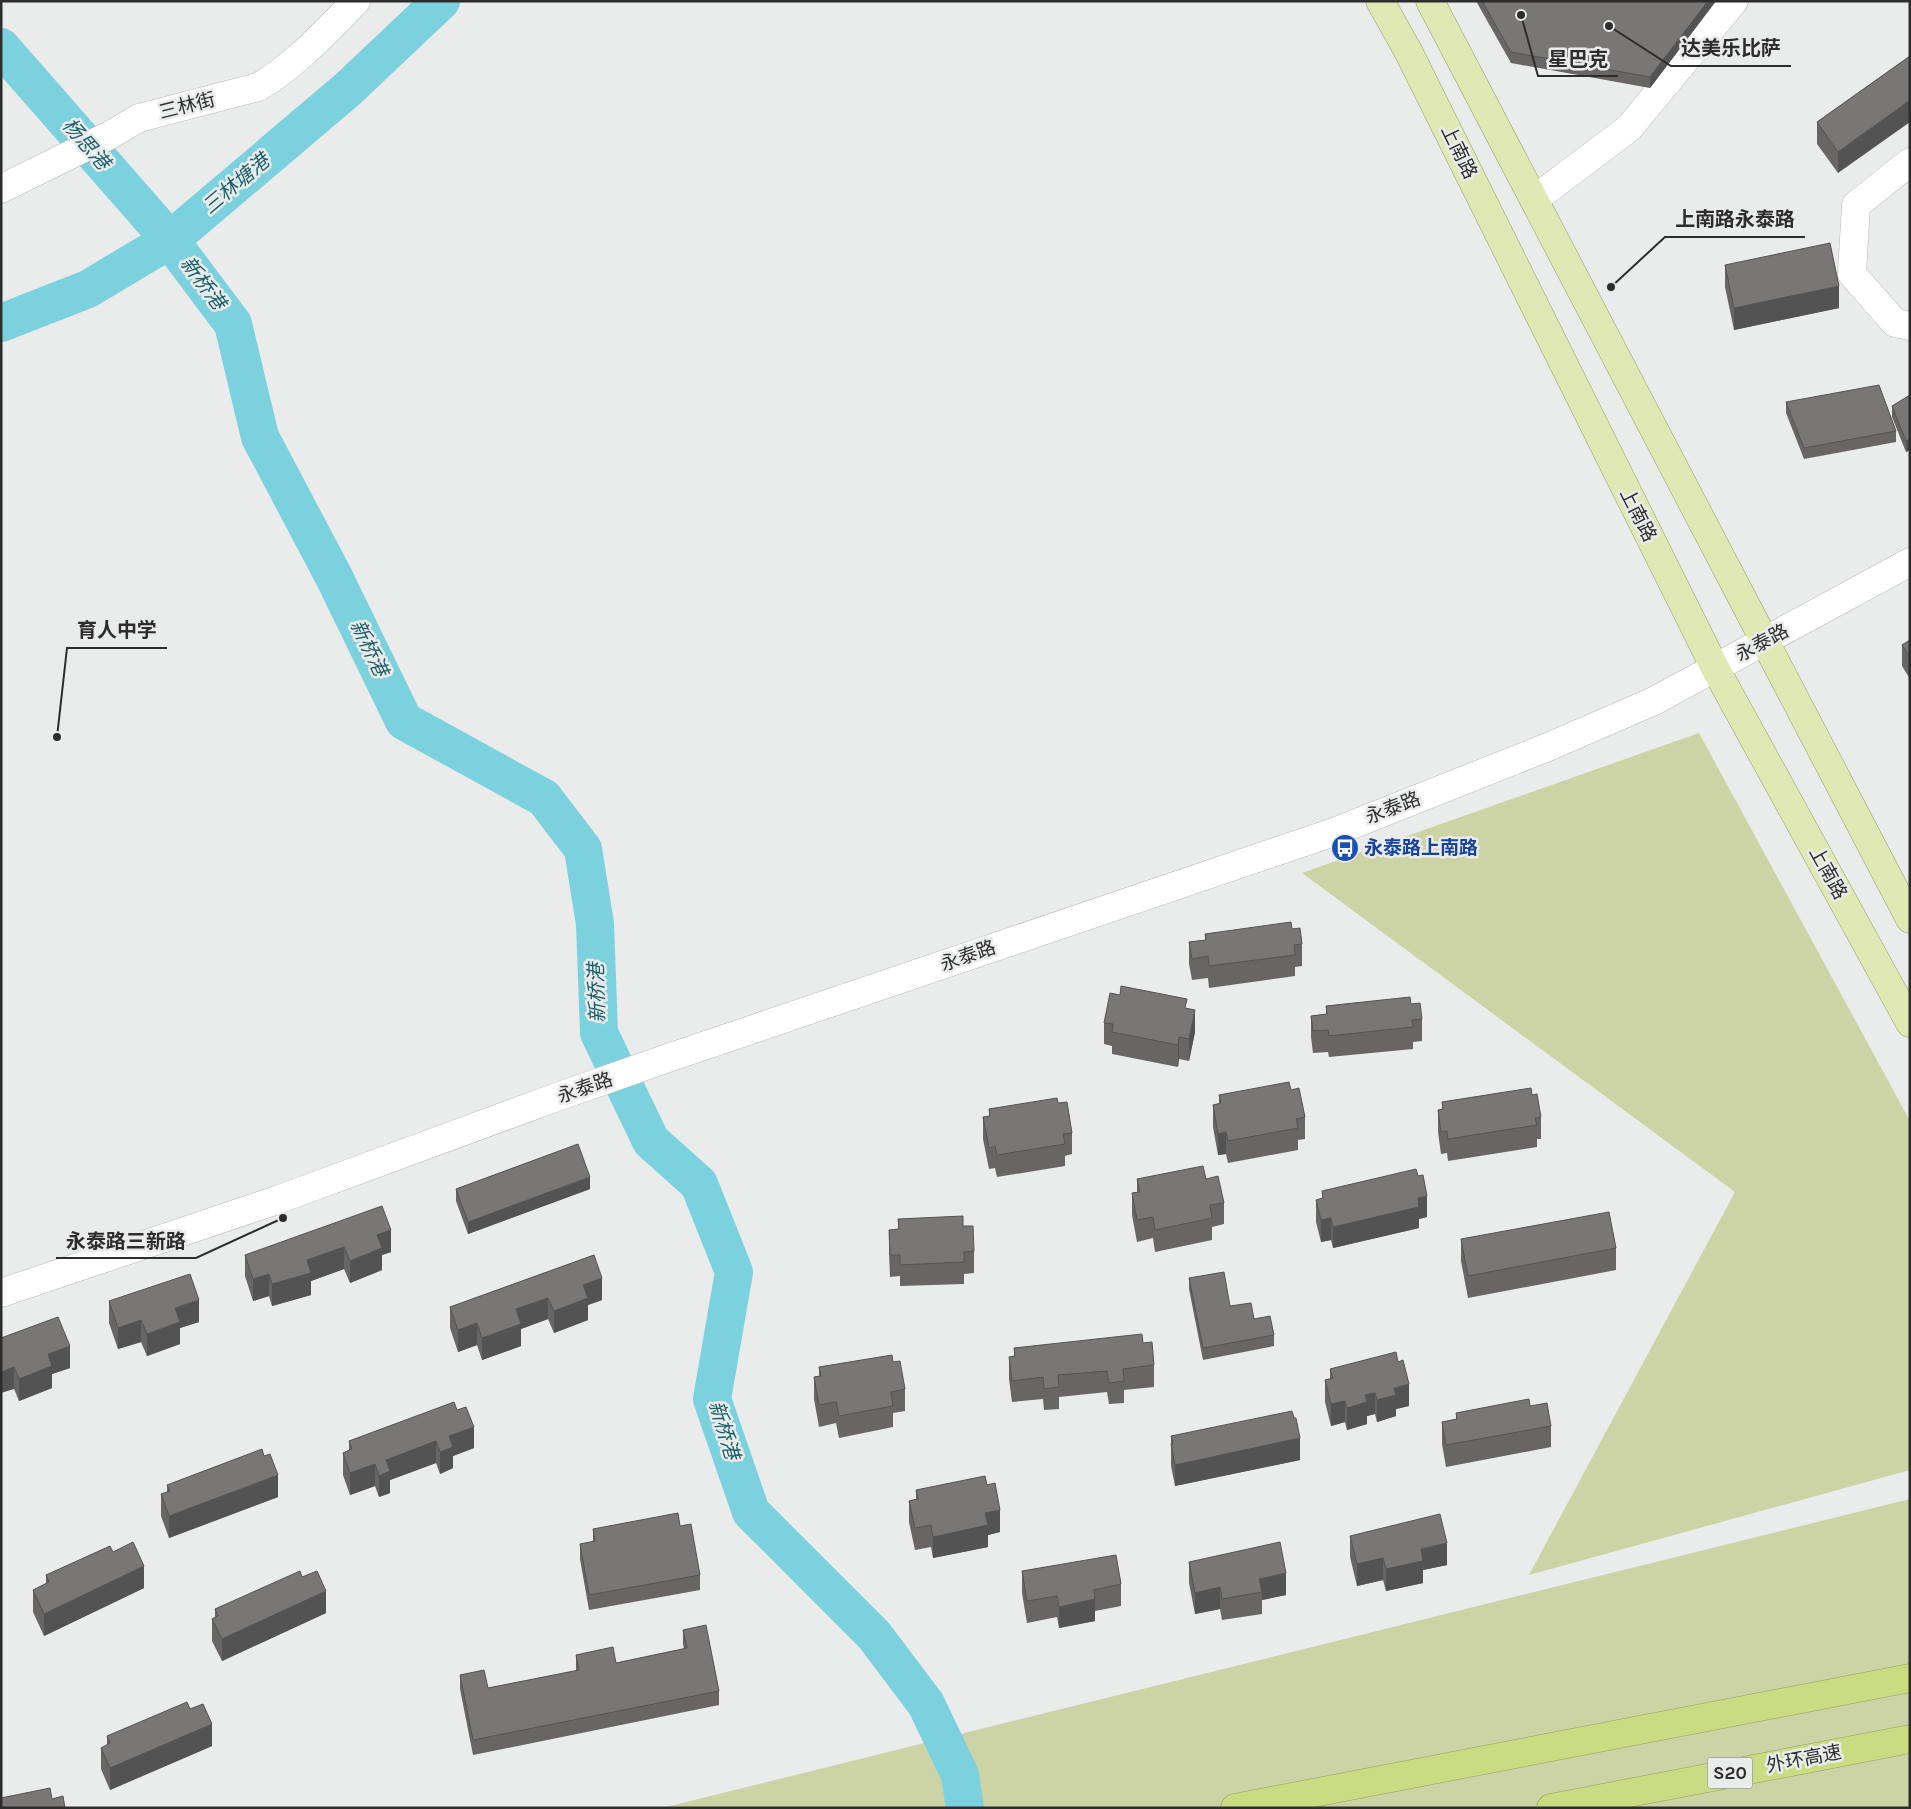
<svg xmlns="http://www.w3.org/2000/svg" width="1911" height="1809" font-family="Karla,'Noto Sans SC',sans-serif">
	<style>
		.green { fill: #ccd3a4 }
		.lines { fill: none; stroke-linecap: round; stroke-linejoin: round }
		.river { stroke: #7cd1de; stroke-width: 38 }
		.minor-casing { stroke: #b7b8b9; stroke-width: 29 }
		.major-casing { stroke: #949e64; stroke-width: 29 }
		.highway-casing { stroke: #949e64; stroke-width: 29 }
		.minor { stroke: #fff; stroke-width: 28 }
		.major { stroke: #e0e9b3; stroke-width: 28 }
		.highway { stroke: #cbdb81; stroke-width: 28 }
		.wall { fill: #676665 }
		.shaded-wall { fill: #545353 }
		.building { fill: #787776; stroke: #545353 }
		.labels { text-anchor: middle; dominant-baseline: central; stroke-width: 5; stroke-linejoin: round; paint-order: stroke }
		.shield { fill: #eaebeb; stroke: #666667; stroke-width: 1 }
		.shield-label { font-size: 18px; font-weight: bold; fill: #2d2d2e }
		.street-label { font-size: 19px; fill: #2d2d2e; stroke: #eaebeb }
		.transit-label { font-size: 19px; font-weight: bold; fill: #164399; stroke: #eaebeb; text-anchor: start }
		.water-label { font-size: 20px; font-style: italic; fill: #1a606a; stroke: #eaebeb }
		.leader { fill: none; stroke: #2d2d2e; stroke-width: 2 }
		.callout-dot { fill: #2d2d2e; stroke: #eaebeb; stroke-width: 2 }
		.callout-label { font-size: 20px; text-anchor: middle; font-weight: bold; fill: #2d2d2e; stroke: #eaebeb; stroke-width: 5; stroke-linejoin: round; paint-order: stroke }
	</style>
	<rect width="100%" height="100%" fill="#eaebeb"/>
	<!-- green -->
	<path class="green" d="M1699 733 1910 1121V1470L1529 1575 1735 1192 1302 873Z
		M1910 1499V1808H662Z"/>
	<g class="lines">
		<!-- river -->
		<path class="river" d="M1 47 170 240 233 324 260 437 334 577 404 721 544 798 583 849 595 924 599 1033 651 1141 699 1184 734 1272 712 1399 751 1512 874 1635 926 1704 960 1775 965 1808
			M1 323 88 289 170 240 348 89 441 1"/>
		<!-- minor casing -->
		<g class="minor-casing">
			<path id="minor" d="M1910 162 1856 205 1852 274 1895 323 1910 326
				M1 189 110 135 139 118 258 87C295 66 326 31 356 1
				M1535 199 1629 128 1734 1
				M1 1293 277 1200 554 1098 668 1058 1334 832 1548 747 1654 701 1910 562"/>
		</g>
		<!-- major casing -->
		<g class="major-casing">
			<path id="major" d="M1380 1 1408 51 1715 668 1910 1023
				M1430 1 1910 919"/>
		</g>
		<!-- highway casing -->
		<g class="highway-casing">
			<path id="highway" d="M1235 1808 1910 1678
				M1551 1808 1910 1739"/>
		</g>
		<!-- minor -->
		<use href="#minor" class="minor"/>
		<!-- major -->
		<use href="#major" class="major"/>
		<!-- highway -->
		<use href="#highway" class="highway"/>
	</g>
	<!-- wall -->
	<path class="wall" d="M1476 1H1716L1650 88 1511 63Z
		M1910 56 1838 173 1817 144V122Z
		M1725 265 1839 308 1734 330 1725 287Z
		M1910 395V450L1906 452 1892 417V406Z
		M1786 402 1896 431V442L1804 459 1786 413Z
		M1910 640V679L1902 666V645Z
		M1292 929 1302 944V966L1295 967V976L1209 988 1208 978 1192 980 1189 964V942L1205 940V934Z
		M1411 1004 1422 1019V1041L1413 1042V1049L1329 1057 1328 1052 1313 1053 1311 1037V1016L1326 1014V1006Z
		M1187 1008 1195 1032 1189 1061 1179 1059 1178 1067 1112 1054V1046L1104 1044V1023Z
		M1291 1090 1305 1117V1139L1298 1140V1150L1228 1163 1226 1154 1218 1155 1213 1127V1105L1219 1104V1095Z
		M1532 1095 1541 1117V1139H1537V1147L1448 1161 1447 1153 1441 1154 1438 1132V1110L1442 1109V1102Z
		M1058 1103 1072 1133V1154L1065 1156V1166L997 1177 995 1168 989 1169 983 1139V1117L989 1116V1109Z
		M1137 1179H1206L1224 1203V1224L1212 1227V1240L1155 1252 1153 1238 1137 1242 1132 1215V1193L1137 1192Z
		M456 1189H590L468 1234 456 1201Z
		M1322 1191 1427 1217 1419 1219V1228L1333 1248 1331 1240 1321 1242 1316 1222V1200L1322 1199Z
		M898 1219 963 1226 974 1251V1273L964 1274V1284L900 1286V1276L890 1277 889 1252V1230L898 1229Z
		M391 1230V1252L382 1255V1270L350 1283 344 1269 311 1281V1295L272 1306 269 1296 253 1301 245 1276V1255Z
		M1461 1239 1616 1248V1270L1468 1298 1461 1261Z
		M594 1255 602 1300 588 1305V1320L554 1333 548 1319 521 1329V1346L482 1360 477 1345 458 1352 450 1328V1307Z
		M1189 1278 1230 1306 1254 1319 1274 1335V1346L1203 1360 1189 1289Z
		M109 1301 199 1322 180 1328V1344L147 1356 141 1342 118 1349 109 1323Z
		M1 1338 70 1368 52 1374V1388L19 1401 14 1389Z
		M1143 1343 1154 1365V1387L1124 1390V1403L1109 1404 1107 1392 1059 1397V1409L1044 1410 1043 1399 1012 1402 1009 1379V1357L1014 1356V1348Z
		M893 1362 905 1389V1411L893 1413V1427L839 1438 836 1423 819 1427 814 1399V1377L819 1376V1367Z
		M1330 1369 1409 1406 1396 1409V1416L1377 1422 1375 1414 1367 1416V1424L1347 1430 1345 1422 1331 1426 1325 1402V1380L1330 1379Z
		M1530 1406 1551 1426V1447L1446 1467 1442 1444V1422L1456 1420V1413Z
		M457 1410 474 1448 453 1456V1468L440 1474 436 1463 390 1480V1493L379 1497 375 1486 350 1495 343 1475V1453L349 1450V1441Z
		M1294 1418 1300 1460 1175 1486 1171 1466V1436Z
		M167 1485 278 1497 169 1538 161 1516V1494L167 1492Z
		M987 1485 1000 1532 988 1535V1547L933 1558 931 1547 915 1550 909 1522V1501L916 1499V1490Z
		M680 1526 700 1575V1590L589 1610 580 1559V1544L593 1542V1529Z
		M1350 1536 1447 1565 1423 1570V1583L1386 1591 1383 1580 1357 1586 1350 1557Z
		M113 1552 144 1588 44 1636 33 1612V1590L46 1584V1575Z
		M1189 1562 1286 1595 1262 1600V1614L1222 1620 1220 1609 1195 1614 1189 1583Z
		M1022 1571 1121 1584V1606L1095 1611V1621L1059 1628 1057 1617 1027 1623 1022 1593Z
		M302 1577 326 1613 222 1661 212 1641V1619L215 1617V1609Z
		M683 1630 719 1691V1705L473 1755 460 1689V1675L488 1688 576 1671V1655L616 1663 684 1649 683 1644Z
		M190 1709 212 1746 110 1790 101 1769V1748L107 1745V1736Z"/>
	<!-- shaded-wall -->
	<path class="shaded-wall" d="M1708 1H1716L1650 88V77Z
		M1910 100V122L1838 173V152Z
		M1839 286V308L1734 330V308Z
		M1910 439V450L1906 452V441Z
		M1195 1010V1032L1189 1061V1039Z
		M1179 1037V1059L1178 1067V1045Z
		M1226 1132V1154L1218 1155V1134Z
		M590 1177V1189L468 1234V1222Z
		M1427 1196V1217L1419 1219V1228L1333 1248V1227L1418 1198Z
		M1331 1218V1240L1321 1242V1220Z
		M391 1230V1252L382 1255V1270L350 1283V1261L377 1235Z
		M344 1247V1269L311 1281V1295L272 1306V1284L307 1260Z
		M269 1274V1296L253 1301V1279Z
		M602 1278V1300L588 1305V1320L554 1333V1311L583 1285Z
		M548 1298V1319L521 1329V1346L482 1360V1338L516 1309Z
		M199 1300V1322L180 1328V1344L147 1356V1334L175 1308Z
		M141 1320V1342L118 1349V1328Z
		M477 1323V1345L458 1352V1330Z
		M70 1346V1368L52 1374V1388L19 1401V1379L48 1354Z
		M14 1367V1389L1 1393V1372Z
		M1409 1384V1406L1396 1409V1416L1377 1422V1400L1394 1388Z
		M1375 1393V1414L1367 1416V1424L1347 1430V1408L1365 1395Z
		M1345 1401V1422L1331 1426V1404Z
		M474 1427V1448L453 1456V1468L440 1474V1452L449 1436Z
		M1300 1438V1460L1175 1486V1465Z
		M436 1441V1463L390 1480V1493L379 1497V1476L386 1460Z
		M375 1464V1486L350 1495V1473Z
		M278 1475V1497L169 1538V1516Z
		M1000 1510V1532L988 1535V1547L933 1558V1537L985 1513Z
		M1447 1543V1565L1423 1570V1583L1386 1591V1569L1421 1549Z
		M1383 1558V1580L1357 1586V1564Z
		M144 1566V1588L44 1636V1614Z
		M1286 1573V1595L1262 1600V1592L1259 1579Z
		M1220 1587V1609L1195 1614V1593Z
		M326 1591V1613L222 1661V1639Z
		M1095 1599V1621L1059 1628V1607Z
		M212 1724V1746L110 1790V1768Z"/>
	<!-- building -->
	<path class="building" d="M1482 1H1708L1650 77 1511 52Z
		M1910 56V100L1838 152 1817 122Z
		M1830 243 1839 286 1734 308 1725 265Z
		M1879 385 1896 431 1804 448 1786 402Z
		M1910 395V439L1906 441 1892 406Z
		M1910 640V657L1902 645Z
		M1291 922 1292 929 1300 928 1302 944 1294 945 1295 955 1209 966 1208 956 1192 959 1189 942 1206 940 1205 934Z
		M1121 986 1187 999 1185 1008 1195 1010 1189 1039 1179 1037 1178 1045 1112 1032 1113 1024 1104 1023 1110 993 1120 995Z
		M1410 997 1411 1004 1420 1003 1422 1019 1412 1020 1413 1027 1329 1036 1328 1030 1313 1031 1311 1016 1327 1014 1326 1006Z
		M1289 1082 1291 1090 1299 1088 1305 1117 1296 1119 1298 1128 1228 1141 1226 1132 1218 1134 1213 1105 1221 1103 1219 1095Z
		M1531 1088 1532 1095 1537 1094 1541 1117 1535 1118 1537 1125 1448 1139 1447 1131 1441 1132 1438 1110 1443 1109 1442 1102Z
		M1057 1098 1058 1103 1067 1102 1072 1133 1063 1134 1065 1144 997 1155 995 1146 989 1148 983 1117 990 1116 989 1109Z
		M578 1144 590 1177 468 1222 456 1189Z
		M1203 1166 1206 1179 1218 1176 1224 1203 1210 1205 1212 1218 1155 1230 1153 1217 1137 1220 1132 1193 1140 1192 1137 1179Z
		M1416 1169 1418 1176 1423 1175 1427 1196 1418 1198 1419 1207 1333 1227 1331 1218 1321 1220 1316 1200 1323 1198 1322 1191Z
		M382 1206 391 1230 377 1235 382 1248 350 1261 344 1247 307 1260 311 1273 272 1284 269 1274 253 1279 245 1255Z
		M1609 1212 1616 1248 1468 1276 1461 1239Z
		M963 1216V1226H973L974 1251 964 1252V1262L900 1265V1255H890L889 1230 899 1229 898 1219Z
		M594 1255 602 1278 583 1285 588 1298 554 1311 548 1298 516 1309 521 1324 482 1338 477 1323 458 1330 450 1307Z
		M1224 1272 1230 1306 1251 1303 1254 1319 1270 1316 1274 1335 1203 1348 1189 1278Z
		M190 1274 199 1300 175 1308 180 1322 147 1334 141 1320 118 1328 109 1301Z
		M58 1317 70 1346 48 1354 52 1366 19 1379 14 1367 1 1372V1338Z
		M1142 1334 1143 1343 1152 1342 1154 1365 1123 1369 1124 1381 1109 1383 1107 1371 1058 1375 1059 1387 1044 1389 1043 1377 1012 1381 1009 1357 1015 1356 1014 1348Z
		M1396 1352 1398 1362 1403 1360 1409 1384 1394 1388 1396 1395 1377 1400 1375 1393 1365 1395 1367 1402 1347 1408 1345 1401 1331 1404 1325 1380 1333 1378 1330 1369Z
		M892 1355 893 1362 900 1361 905 1389 891 1392 893 1406 839 1416 836 1402 819 1405 814 1377 821 1376 819 1367Z
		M1529 1399 1530 1406 1547 1403 1551 1426 1446 1445 1442 1422 1457 1419 1456 1413Z
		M454 1402 457 1410 466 1407 474 1427 449 1436 453 1447 440 1452 436 1441 386 1460 390 1471 379 1476 375 1464 350 1473 343 1453 352 1449 349 1441Z
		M1292 1411 1294 1418H1296L1300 1438 1175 1465 1171 1444H1173L1171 1436Z
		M262 1449 264 1456 270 1454 278 1475 169 1516 161 1494 170 1491 167 1485Z
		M985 1476 987 1485 995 1483 1000 1510 985 1513 988 1525 933 1537 931 1525 915 1528 909 1501 918 1499 916 1490Z
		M678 1513 680 1526 691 1524 700 1575 589 1595 580 1544 595 1541 593 1529Z
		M1440 1514 1447 1543 1421 1549 1423 1561 1386 1569 1383 1558 1357 1564 1350 1536Z
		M133 1542 144 1566 44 1614 33 1590 49 1582 46 1575 110 1546 113 1552Z
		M1280 1542 1286 1573 1259 1579 1262 1592 1222 1599 1220 1587 1195 1593 1189 1562Z
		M1116 1555 1121 1584 1094 1590 1095 1599 1059 1607 1057 1596 1027 1601 1022 1571Z
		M300 1571 302 1577 317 1571 326 1591 222 1639 212 1619 218 1616 215 1609Z
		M706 1625 719 1691 473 1740 460 1675 484 1670 488 1688 579 1670 576 1655 613 1647 616 1663 687 1648 683 1630Z
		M187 1702 190 1709 203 1704 212 1724 110 1768 101 1748 110 1743 107 1736Z
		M50 1788 52 1799 63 1796 65 1808H1V1798Z"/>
	<!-- icons -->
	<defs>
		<g id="bus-disc" transform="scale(1.4375)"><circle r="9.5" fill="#1a4fb4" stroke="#eaebeb"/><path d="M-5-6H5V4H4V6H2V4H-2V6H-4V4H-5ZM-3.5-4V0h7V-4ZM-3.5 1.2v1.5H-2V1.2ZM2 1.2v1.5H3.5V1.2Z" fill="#fff"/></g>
	</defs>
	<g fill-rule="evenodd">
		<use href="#bus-disc" x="1345" y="848"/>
	</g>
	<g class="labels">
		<!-- shield labels -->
		<rect class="shield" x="1707.5" y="1757.5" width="45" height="31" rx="4"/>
		<g class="shield-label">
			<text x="1730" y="1773">S20</text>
		</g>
		<!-- street labels -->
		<g class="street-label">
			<text transform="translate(187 106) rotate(-14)">三林街</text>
			<text transform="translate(1459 152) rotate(64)">上南路</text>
			<text transform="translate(1638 515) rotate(63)">上南路</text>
			<text transform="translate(1762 643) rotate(-28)">永泰路</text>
			<text transform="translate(1393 808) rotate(-21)">永泰路</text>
			<text transform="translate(1828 873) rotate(61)">上南路</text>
			<text transform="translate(968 956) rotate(-19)">永泰路</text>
			<text transform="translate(585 1088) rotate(-19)">永泰路</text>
			<text transform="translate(1804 1759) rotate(-11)">外环高速</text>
		</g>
		<!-- transit labels -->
		<g class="transit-label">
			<text x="1364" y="848">永泰路上南路</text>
		</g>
		<!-- water labels -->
		<g class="water-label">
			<text transform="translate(86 144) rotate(49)">杨思港</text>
			<text transform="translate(236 184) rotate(-40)">三林塘港</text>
			<text transform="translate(203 283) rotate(53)">新桥港</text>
			<text transform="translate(369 648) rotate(64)">新桥港</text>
			<text transform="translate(597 993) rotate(-92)">新桥港</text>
			<text transform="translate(724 1430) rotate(73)">新桥港</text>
		</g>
	</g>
	<!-- callouts -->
	<path class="leader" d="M1609 26L1671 66H1791M1521 15L1538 76H1618M1611 287L1665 237H1805M57 737L67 648H167M283 1218L196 1258H56"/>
	<g class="callout-dot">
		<circle cx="1609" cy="26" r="5"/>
		<circle cx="1521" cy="15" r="5"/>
		<circle cx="1611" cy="287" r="5"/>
		<circle cx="57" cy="737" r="5"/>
		<circle cx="283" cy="1218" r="5"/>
	</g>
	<g class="callout-label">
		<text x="1731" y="55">达美乐比萨</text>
		<text x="1578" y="66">星巴克</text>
		<text x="1735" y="226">上南路永泰路</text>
		<text x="117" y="637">育人中学</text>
		<text x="126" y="1248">永泰路三新路</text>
	</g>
	<!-- border -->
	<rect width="1911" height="1809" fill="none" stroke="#2d2d2e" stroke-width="5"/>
</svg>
